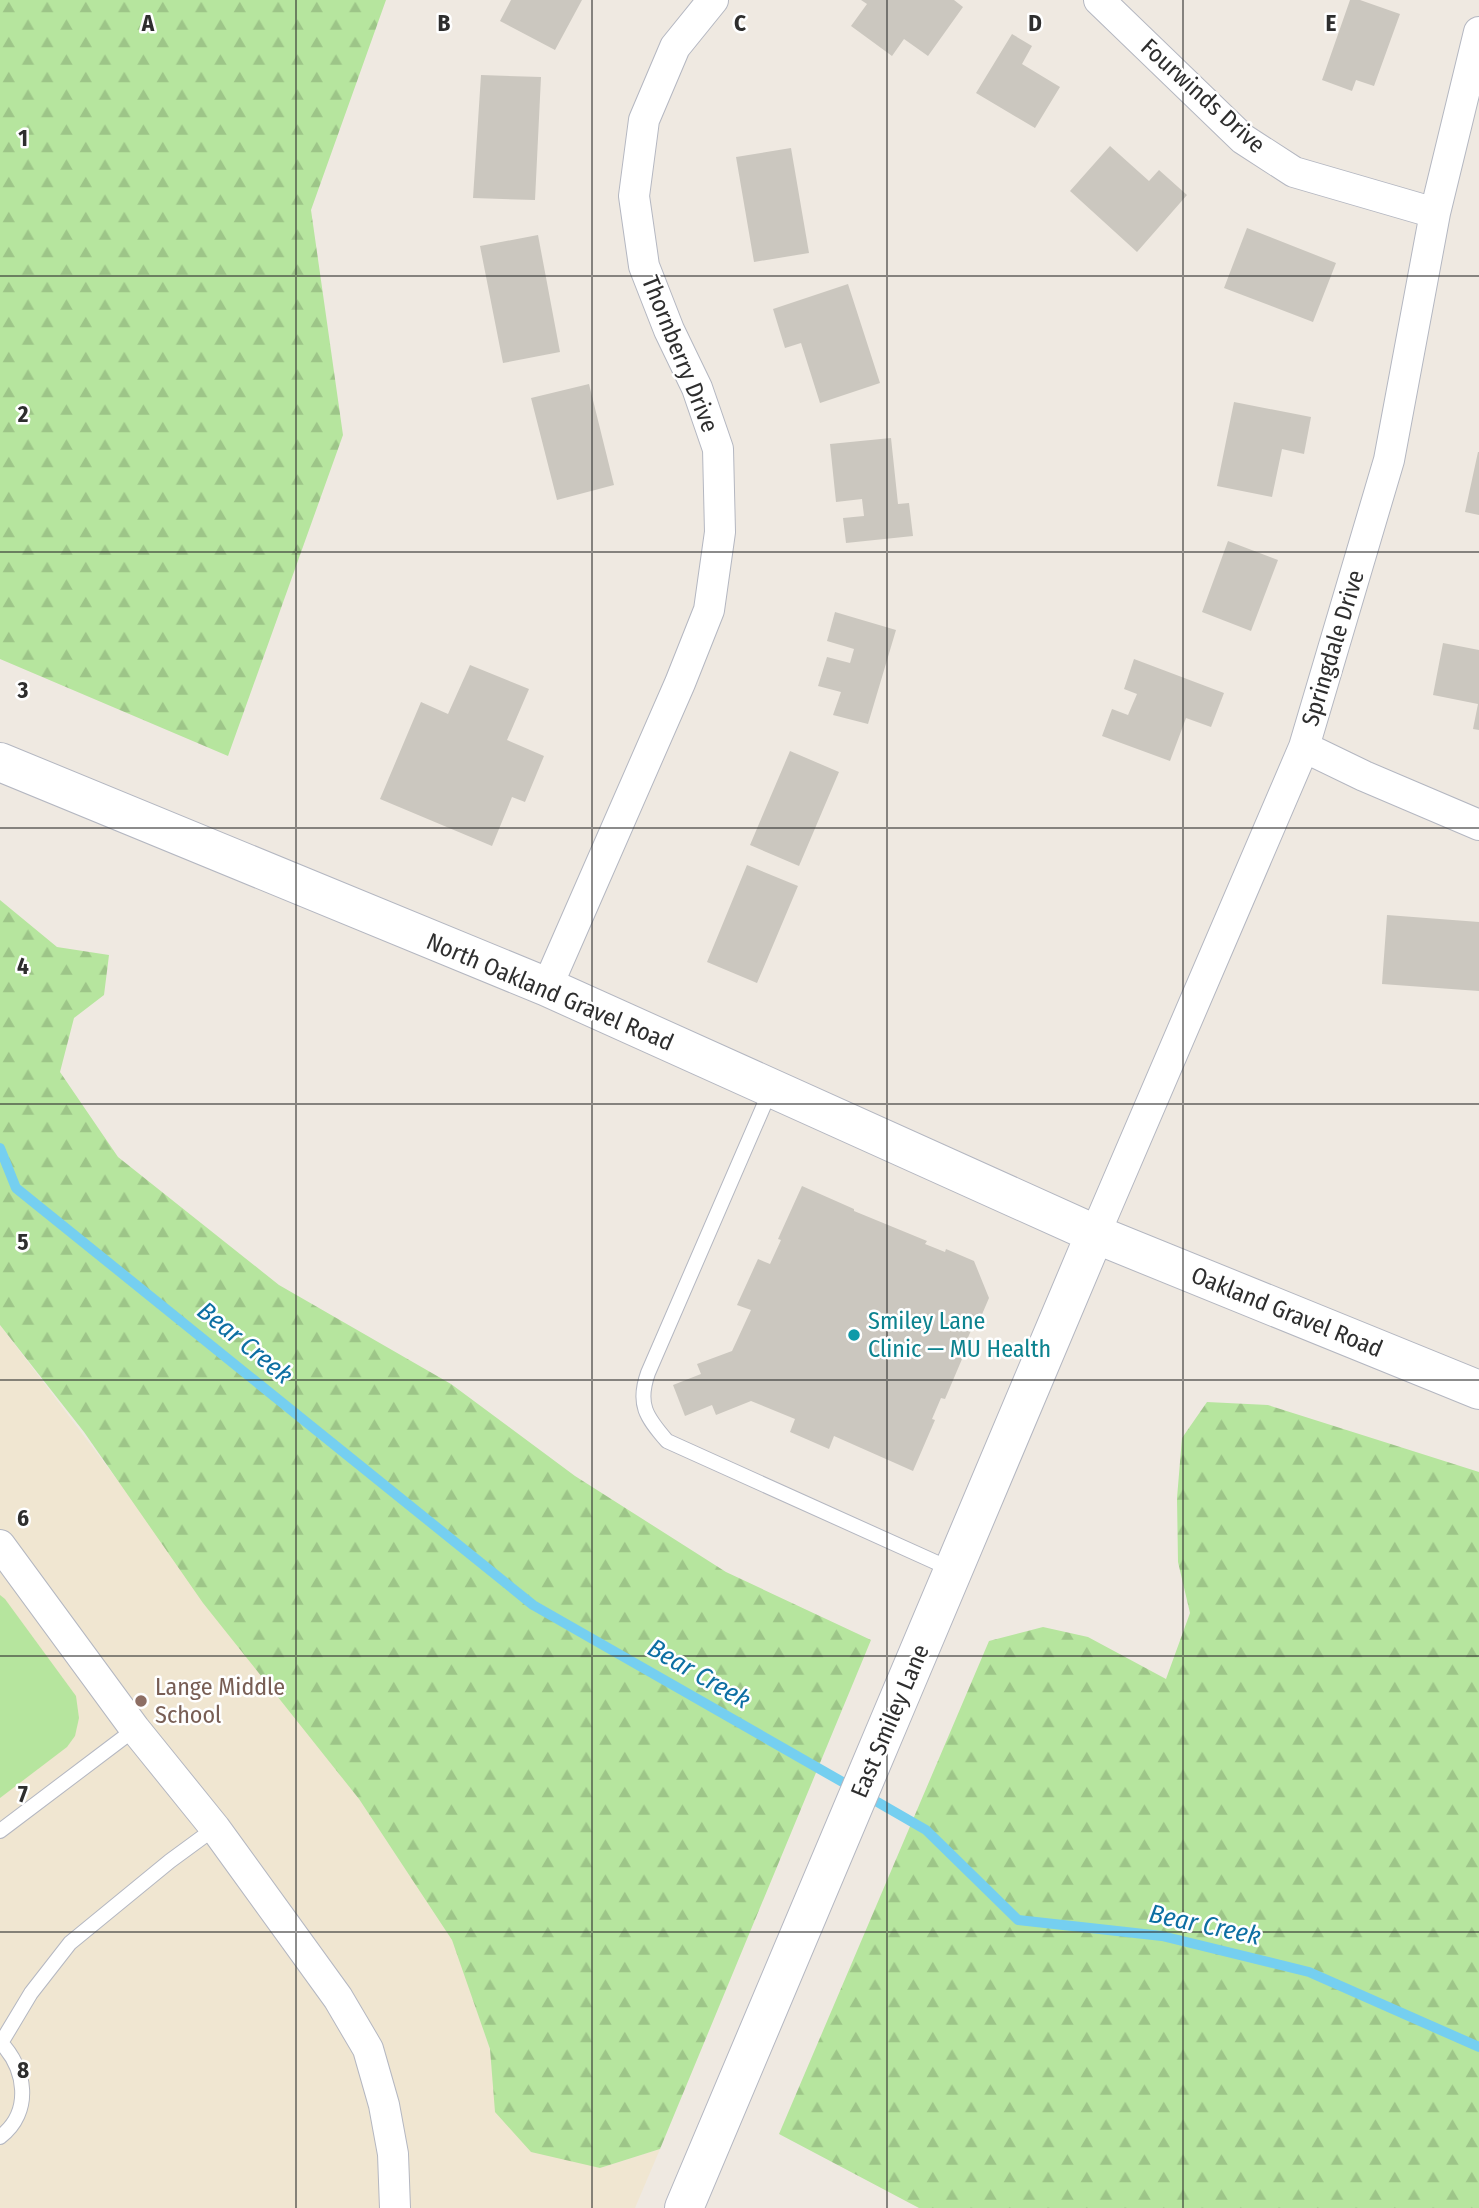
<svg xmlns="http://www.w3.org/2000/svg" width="1479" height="2208" font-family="'Fira Sans Condensed',sans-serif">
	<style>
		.education { fill: #f0e6d1 }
		.grass { fill: #b6e59e }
		.forest { fill: url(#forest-firs) }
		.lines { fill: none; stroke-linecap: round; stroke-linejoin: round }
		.stream { stroke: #75cff0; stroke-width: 10 }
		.building { fill: #cbc7bf }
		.lane-casing { stroke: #b4b7c1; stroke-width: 16 }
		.street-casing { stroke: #b4b7c1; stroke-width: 32 }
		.secondary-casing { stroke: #b4b7c1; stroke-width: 40 }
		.lane { stroke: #fff; stroke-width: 14 }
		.street { stroke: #fff; stroke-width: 30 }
		.secondary { stroke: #fff; stroke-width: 38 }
		.grid { fill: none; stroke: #2e2e2e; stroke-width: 2; stroke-opacity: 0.55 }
		.culture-dot { fill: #0f9aa8; stroke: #fff; stroke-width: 2.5 }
		.education-dot { fill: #8d6e63; stroke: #fff; stroke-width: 2.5 }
		.labels { text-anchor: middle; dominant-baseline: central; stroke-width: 5; stroke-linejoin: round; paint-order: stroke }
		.street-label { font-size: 24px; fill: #2e2e2e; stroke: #fff }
		.culture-label { font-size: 24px; fill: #0d838f; stroke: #fff; text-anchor: start }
		.education-label { font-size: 24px; fill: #785e54; stroke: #fff; text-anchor: start }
		.water-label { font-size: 26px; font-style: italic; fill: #0d6fa3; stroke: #fff }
		.grid-label { font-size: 23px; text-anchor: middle; font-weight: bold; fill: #2e2e2e; stroke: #fff; stroke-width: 5; stroke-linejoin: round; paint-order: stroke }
	</style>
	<defs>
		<pattern id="forest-firs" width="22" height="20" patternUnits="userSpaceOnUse" patternTransform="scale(1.75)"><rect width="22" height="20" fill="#b6e59e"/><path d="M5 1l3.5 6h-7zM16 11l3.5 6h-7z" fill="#9dc588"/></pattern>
	</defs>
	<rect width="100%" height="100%" fill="#efe9e1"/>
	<!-- education -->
	<path class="education" d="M0 1325 359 1799 453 1940 490 2049 496 2112 600 2168 660 2149 635 2208H0Z"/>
	<!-- grass -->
	<path class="grass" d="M0 1595 5 1599 76 1696 79 1718 75 1736 67 1747 0 1798Z"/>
	<!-- forest -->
	<path class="forest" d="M0 0H386L311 210 343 435 228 756 0 659Z
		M0 900 57 947 109 955 104 995 74 1018 60 1072 118 1157 279 1285 451 1384 575 1476 726 1572 871 1640 660 2149 600 2168 531 2152 495 2112 490 2049 452 1940 359 1799 203 1603 84 1432 0 1325Z
		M1207 1402 1268 1405 1479 1472V2208H919L779 2134 989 1641 1043 1627 1088 1637 1166 1679 1190 1613 1178 1562 1177 1498 1182 1438Z"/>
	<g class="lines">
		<!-- stream -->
		<path class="stream" d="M0 1148 16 1188 533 1605 853 1788
			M867 1796 926 1830 1018 1920 1162 1936 1309 1972 1479 2047"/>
	</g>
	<!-- building -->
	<path class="building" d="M511 0H582L555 50 500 21Z
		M861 0H954L963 7 928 56 904 39 892 56 851 26 867 4Z
		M1350 0H1360L1400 14 1374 86 1356 80 1352 91 1322 80Z
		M1012 34 1032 46 1022 64 1060 87 1035 128 976 93Z
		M481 75 541 77 535 200 473 198Z
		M1110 146 1149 181 1159 170 1187 195 1137 252 1070 191Z
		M791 148 809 253 754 262 736 157Z
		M1247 228 1336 263 1313 322 1224 288Z
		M538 235 560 352 503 363 480 246Z
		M848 284 880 383 820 403 801 343 785 348 773 309Z
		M589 384 614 485 557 500 531 398Z
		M1234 402 1311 417 1304 454 1282 449 1272 497 1217 486Z
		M891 438 898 504 909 503 913 536 846 543 843 518 864 516 862 499 836 502 830 444Z
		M1478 452H1479V515L1465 512Z
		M1228 541 1278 560 1251 631 1202 612Z
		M835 612 896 630 868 724 833 715 841 692 818 686 827 657 850 663 854 649 827 641Z
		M1443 643 1479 650V730L1473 729 1478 704 1433 695Z
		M1134 659 1224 693 1211 727 1186 718 1170 761 1102 736 1112 709 1128 715 1137 694 1124 689Z
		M470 665 529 689 507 740 544 756 525 802 512 797 492 846 380 799 421 702 448 714Z
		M790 751 839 772 799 866 750 845Z
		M747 865 798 886 757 983 707 962Z
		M1387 915 1479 922V991L1382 984Z
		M802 1186 854 1209V1211L927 1241 925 1244 945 1252 946 1249 974 1261 989 1298 977 1326 974 1324 965 1344 968 1345 945 1399 941 1398 932 1419 935 1420 913 1471 834 1436 829 1449 790 1432 795 1419 751 1401 716 1415 712 1405 685 1416 673 1385 701 1374 697 1364 732 1351 751 1310 737 1305 758 1259 770 1264 781 1240 778 1239Z"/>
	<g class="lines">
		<!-- lane casing -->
		<g class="lane-casing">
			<path id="lane" d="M771 1089 648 1373C637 1404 646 1417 667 1441L953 1570
				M0 1831 135 1729
				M0 2042C26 2068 33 2112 0 2137
				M1 2043 31 1993 70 1943 170 1861 215 1828"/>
		</g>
		<!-- street casing -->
		<g class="street-casing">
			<path id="street" d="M1099 0 1243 139 1294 172 1435 213
				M1304 747 1364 776 1479 825
				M547 987 680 683 709 610 720 532 718 449 697 388 669 330 644 266 634 196 644 120 675 47 713 0
				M1095 1234 1304 747 1389 460 1435 213 1479 32
				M0 1545 135 1729 215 1828 338 1998 368 2049 384 2105 393 2154 395 2208"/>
		</g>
		<!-- secondary casing -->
		<g class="secondary-casing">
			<path id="secondary" d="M0 762 547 987 1095 1234 1479 1390
				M684 2208C821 1883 958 1559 1095 1234"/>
		</g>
		<!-- lane -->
		<use href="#lane" class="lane"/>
		<!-- street -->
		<use href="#street" class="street"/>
		<!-- secondary -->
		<use href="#secondary" class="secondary"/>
	</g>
	<!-- grid -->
	<path class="grid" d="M296 0V2208M592 0V2208M887 0V2208M1183 0V2208M0 276H1479M0 552H1479M0 828H1479M0 1104H1479M0 1380H1479M0 1656H1479M0 1932H1479"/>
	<!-- markers -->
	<circle class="culture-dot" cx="854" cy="1335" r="7"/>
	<circle class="education-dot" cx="141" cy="1701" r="7"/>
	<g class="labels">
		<!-- street labels -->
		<g class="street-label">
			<text transform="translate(1203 96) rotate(42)">Fourwinds Drive</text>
			<text transform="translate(680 354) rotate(68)">Thornberry Drive</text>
			<text transform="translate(1333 648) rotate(-73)">Springdale Drive</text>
			<text transform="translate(550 992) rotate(23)">North Oakland Gravel Road</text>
			<text transform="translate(1287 1312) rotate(22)">Oakland Gravel Road</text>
			<text transform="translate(890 1721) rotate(-67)">East Smiley Lane</text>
		</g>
		<!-- culture labels -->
		<g class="culture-label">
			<text x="868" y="1321">Smiley Lane<tspan x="868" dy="28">Clinic — MU Health</tspan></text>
		</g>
		<!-- education labels -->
		<g class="education-label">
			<text x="155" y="1687">Lange Middle<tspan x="155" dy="28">School</tspan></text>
		</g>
		<!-- water labels -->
		<g class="water-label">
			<text transform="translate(245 1343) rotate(39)">Bear Creek</text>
			<text transform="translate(699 1674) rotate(30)">Bear Creek</text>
			<text transform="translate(1205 1925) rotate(12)">Bear Creek</text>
		</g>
	</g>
	<g class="grid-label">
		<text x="148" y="31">A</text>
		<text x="444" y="31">B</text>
		<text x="740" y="31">C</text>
		<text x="1035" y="31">D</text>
		<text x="1331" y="31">E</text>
		<text x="23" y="146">1</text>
		<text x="23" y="422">2</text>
		<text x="23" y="698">3</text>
		<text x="23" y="974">4</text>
		<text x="23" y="1250">5</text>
		<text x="23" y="1526">6</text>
		<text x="23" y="1802">7</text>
		<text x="23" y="2078">8</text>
	</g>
</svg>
